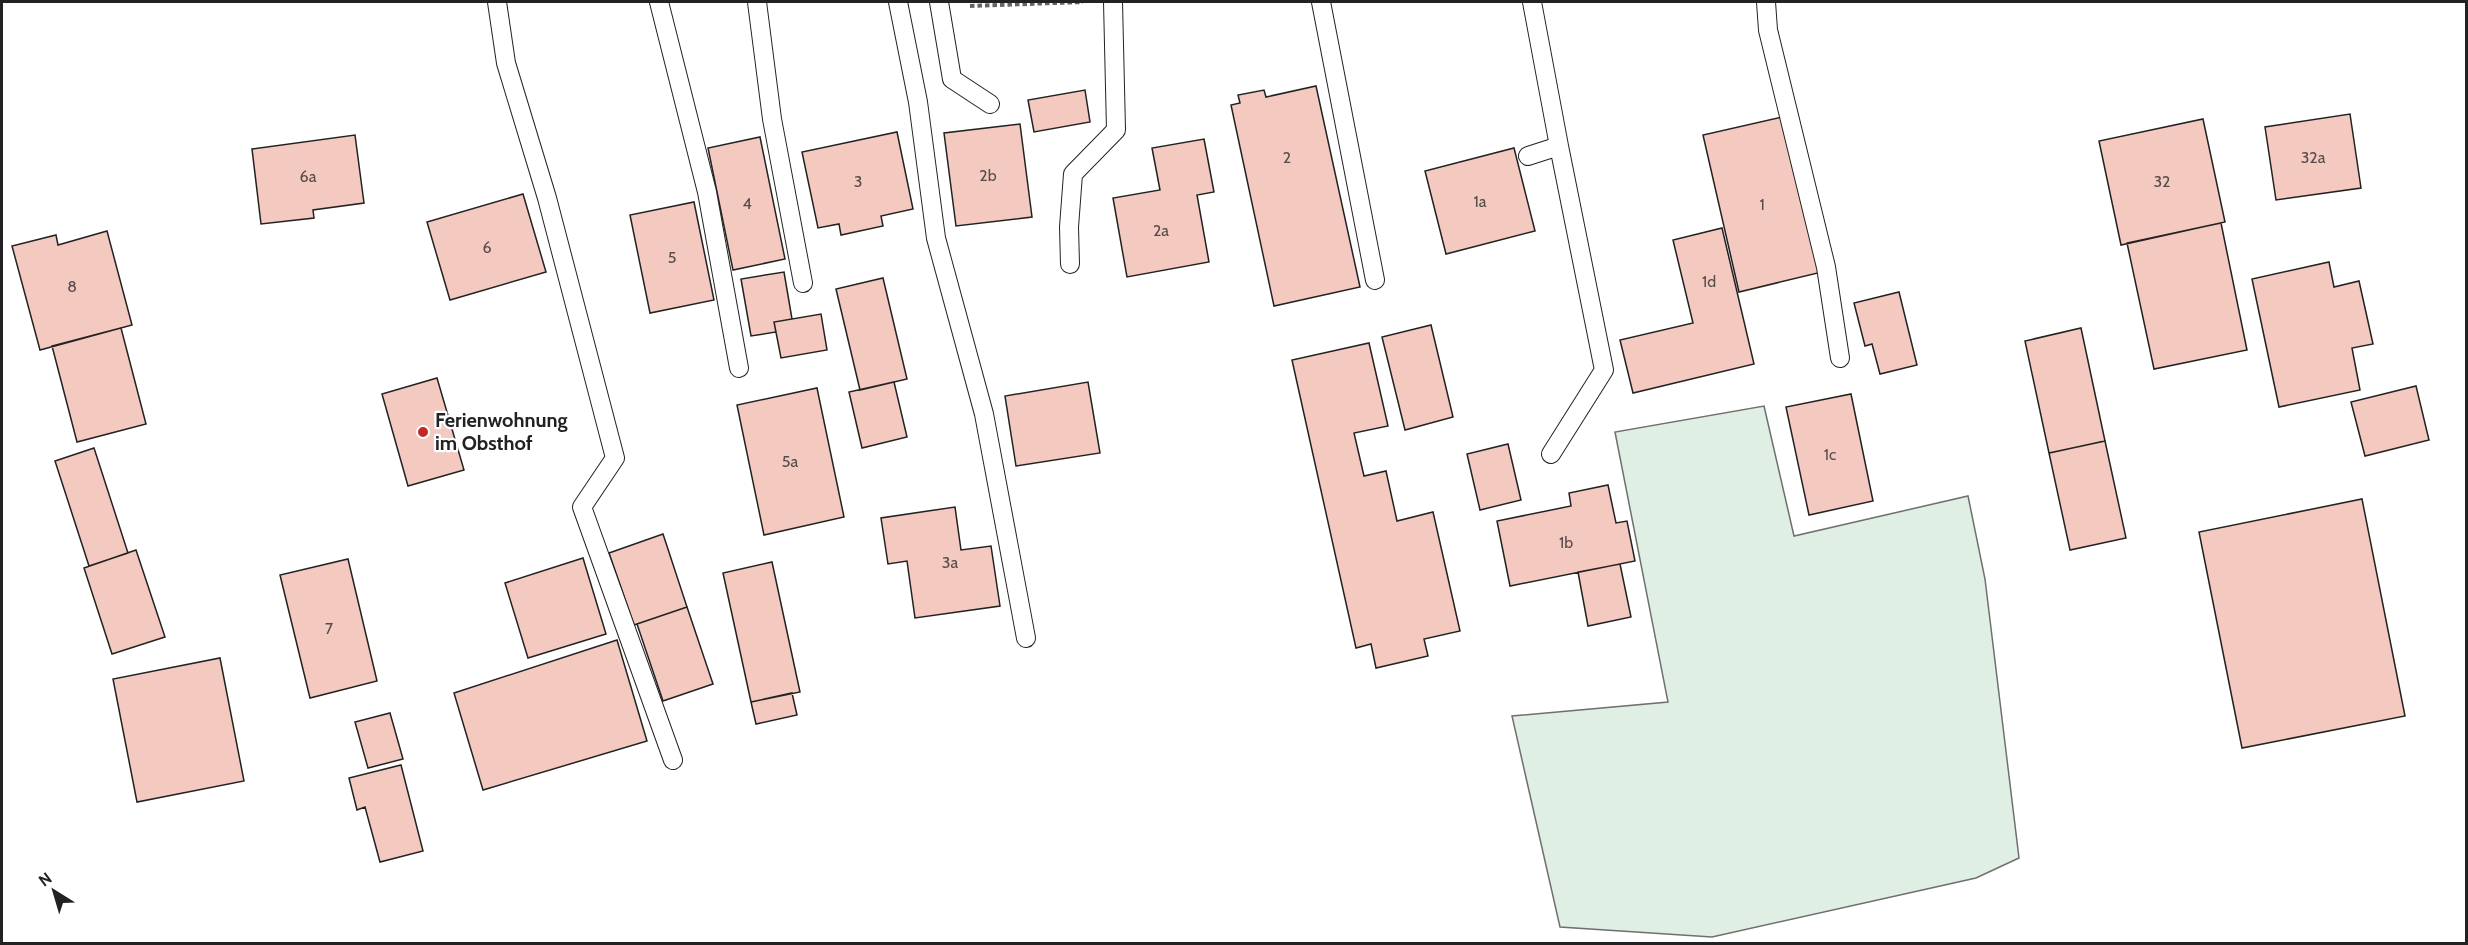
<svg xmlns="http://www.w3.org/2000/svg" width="2468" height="945" font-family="Cabin,sans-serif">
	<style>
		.green { fill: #e0efe3; stroke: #6f6f6f; stroke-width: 1.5 }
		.building { fill: #f3c9c0; stroke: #222; stroke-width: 1.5 }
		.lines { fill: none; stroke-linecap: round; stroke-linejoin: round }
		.service-casing { stroke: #222; stroke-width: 20 }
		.path { stroke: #646464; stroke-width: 4; stroke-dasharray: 4.5 3; stroke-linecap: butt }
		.service { stroke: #fff; stroke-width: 18 }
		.poi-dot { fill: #c62828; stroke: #fff; stroke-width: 2 }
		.labels { text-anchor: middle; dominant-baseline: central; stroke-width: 4.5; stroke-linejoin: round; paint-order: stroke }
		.number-label { font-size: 16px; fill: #564c4a }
		.poi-label { font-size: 20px; font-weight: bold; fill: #222; stroke: #fff; text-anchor: start }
	</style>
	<rect width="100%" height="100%" fill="#fff"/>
	<!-- green -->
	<path class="green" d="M1764 406 1794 536 1968 496 1985 579 2019 858 1976 878 1712 937 1560 927 1512 716 1668 702 1615 432Z"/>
	<!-- building -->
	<path class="building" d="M1316 86 1360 287 1274 306 1231 105 1240 103 1238 95 1264 90 1266 97Z
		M1085 90 1090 122 1034 132 1028 100Z
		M2350 114 2361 188 2276 200 2265 127Z
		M1787 116 1822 272 1739 292 1703 135Z
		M2203 119 2225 222 2121 245 2099 141Z
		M1020 124 1032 217 956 226 944 133Z
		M897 132 913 209 881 216 883 226 841 235 839 224 818 228 802 152Z
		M355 135 364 203 313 210 314 218 261 224 252 149Z
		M760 137 785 259 733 270 708 148Z
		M1204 139 1214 192 1197 195 1209 262 1127 277 1113 198 1160 190 1152 148Z
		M1514 148 1535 231 1446 254 1425 171Z
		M523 194 546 272 450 300 427 222Z
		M694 202 714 300 650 313 630 215Z
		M2221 223 2247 350 2154 369 2127 243Z
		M1722 228 1754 364 1633 393 1620 340 1693 323 1673 240Z
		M107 231 132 325 40 350 12 246 56 235 58 245Z
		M2329 262 2334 287 2359 281 2373 344 2352 348 2360 390 2279 407 2252 279Z
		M784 272 792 319 774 322 776 332 751 336 741 279Z
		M883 278 907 379 860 390 836 289Z
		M1899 292 1917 365 1880 374 1872 344 1865 346 1854 303Z
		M821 314 827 350 781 358 774 322Z
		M1431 325 1453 417 1405 430 1382 337Z
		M121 328 146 424 77 442 52 346Z
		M2081 328 2105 441 2049 453 2025 341Z
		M1369 343 1388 426 1354 433 1364 476 1386 471 1397 521 1433 512 1460 631 1424 639 1428 656 1376 668 1371 644 1356 648 1292 360Z
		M437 378 464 470 408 486 382 394Z
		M894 382 907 437 862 448 849 392Z
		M1088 382 1100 453 1016 466 1005 396Z
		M2416 386 2429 440 2365 456 2351 402Z
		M817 388 844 517 764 535 737 405Z
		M1851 394 1873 501 1809 515 1786 407Z
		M2105 441 2126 538 2070 550 2049 453Z
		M1508 444 1521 500 1480 510 1467 454Z
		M94 448 128 553 89 566 55 461Z
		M1608 485 1616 523 1627 521 1635 561 1510 586 1497 521 1571 506 1569 493Z
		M2362 499 2405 716 2242 748 2199 532Z
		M955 507 961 550 991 546 1000 606 915 618 907 561 888 564 881 518Z
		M663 534 687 607 634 625 609 553Z
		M136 550 165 637 112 654 84 568Z
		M583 558 606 634 528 658 505 583Z
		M348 559 377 681 310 698 280 575Z
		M772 562 800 692 751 702 723 573Z
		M1620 564 1631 617 1588 626 1578 572Z
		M687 607 713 684 663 701 637 624Z
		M617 640 647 741 483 790 454 693Z
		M220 658 244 781 137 802 113 679Z
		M792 693 797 715 756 724 751 702Z
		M390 713 403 759 368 768 355 722Z
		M401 765 423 851 380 862 365 807 357 810 349 778Z"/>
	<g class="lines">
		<!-- service casing -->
		<g class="service-casing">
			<path id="service" d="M497 2 506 63 547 198 615 458 582 507 673 760
				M659 2 707 192 739 368
				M757 2 772 119 803 283
				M898 2 918 102 936 238 984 414 1026 638
				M939 2 952 79 990 104
				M1321 2 1375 280
				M1766 2 1768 30 1826 267 1840 358
				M1528 156 1559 146 1532 2
				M1070 264 1069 227 1073 174 1116 130 1113 2
				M1551 454 1604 370 1559 146"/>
		</g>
		<!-- path -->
		<path class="path" d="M970 6 1083 2"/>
		<!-- service -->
		<use href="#service" class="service"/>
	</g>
	<!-- markers -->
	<circle class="poi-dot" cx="423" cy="432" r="6"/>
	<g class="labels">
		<!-- number labels -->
		<g class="number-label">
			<text x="1287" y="157">2</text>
			<text x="2313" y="157">32a</text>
			<text x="988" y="175">2b</text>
			<text x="308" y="176">6a</text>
			<text x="858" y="181">3</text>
			<text x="2162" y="181">32</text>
			<text x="1480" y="201">1a</text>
			<text x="747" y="203">4</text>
			<text x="1762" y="204">1</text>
			<text x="1161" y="230">2a</text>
			<text x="487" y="247">6</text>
			<text x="672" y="257">5</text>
			<text x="1709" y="281">1d</text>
			<text x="72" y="286">8</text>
			<text x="1830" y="454">1c</text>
			<text x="790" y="461">5a</text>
			<text x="1566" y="542">1b</text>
			<text x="950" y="562">3a</text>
			<text x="329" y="628">7</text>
		</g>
		<!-- poi labels -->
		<g class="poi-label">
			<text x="435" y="420">Ferienwohnung<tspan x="435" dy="23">im Obsthof</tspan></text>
		</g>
	</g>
	<!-- border -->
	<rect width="2468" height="945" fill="none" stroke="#222222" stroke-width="6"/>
	<!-- north arrow -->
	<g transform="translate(54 891) rotate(323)" stroke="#ffffff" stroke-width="4.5" paint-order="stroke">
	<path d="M0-4.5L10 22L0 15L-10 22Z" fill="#222222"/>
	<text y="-9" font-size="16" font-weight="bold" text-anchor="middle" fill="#222222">N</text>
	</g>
</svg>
